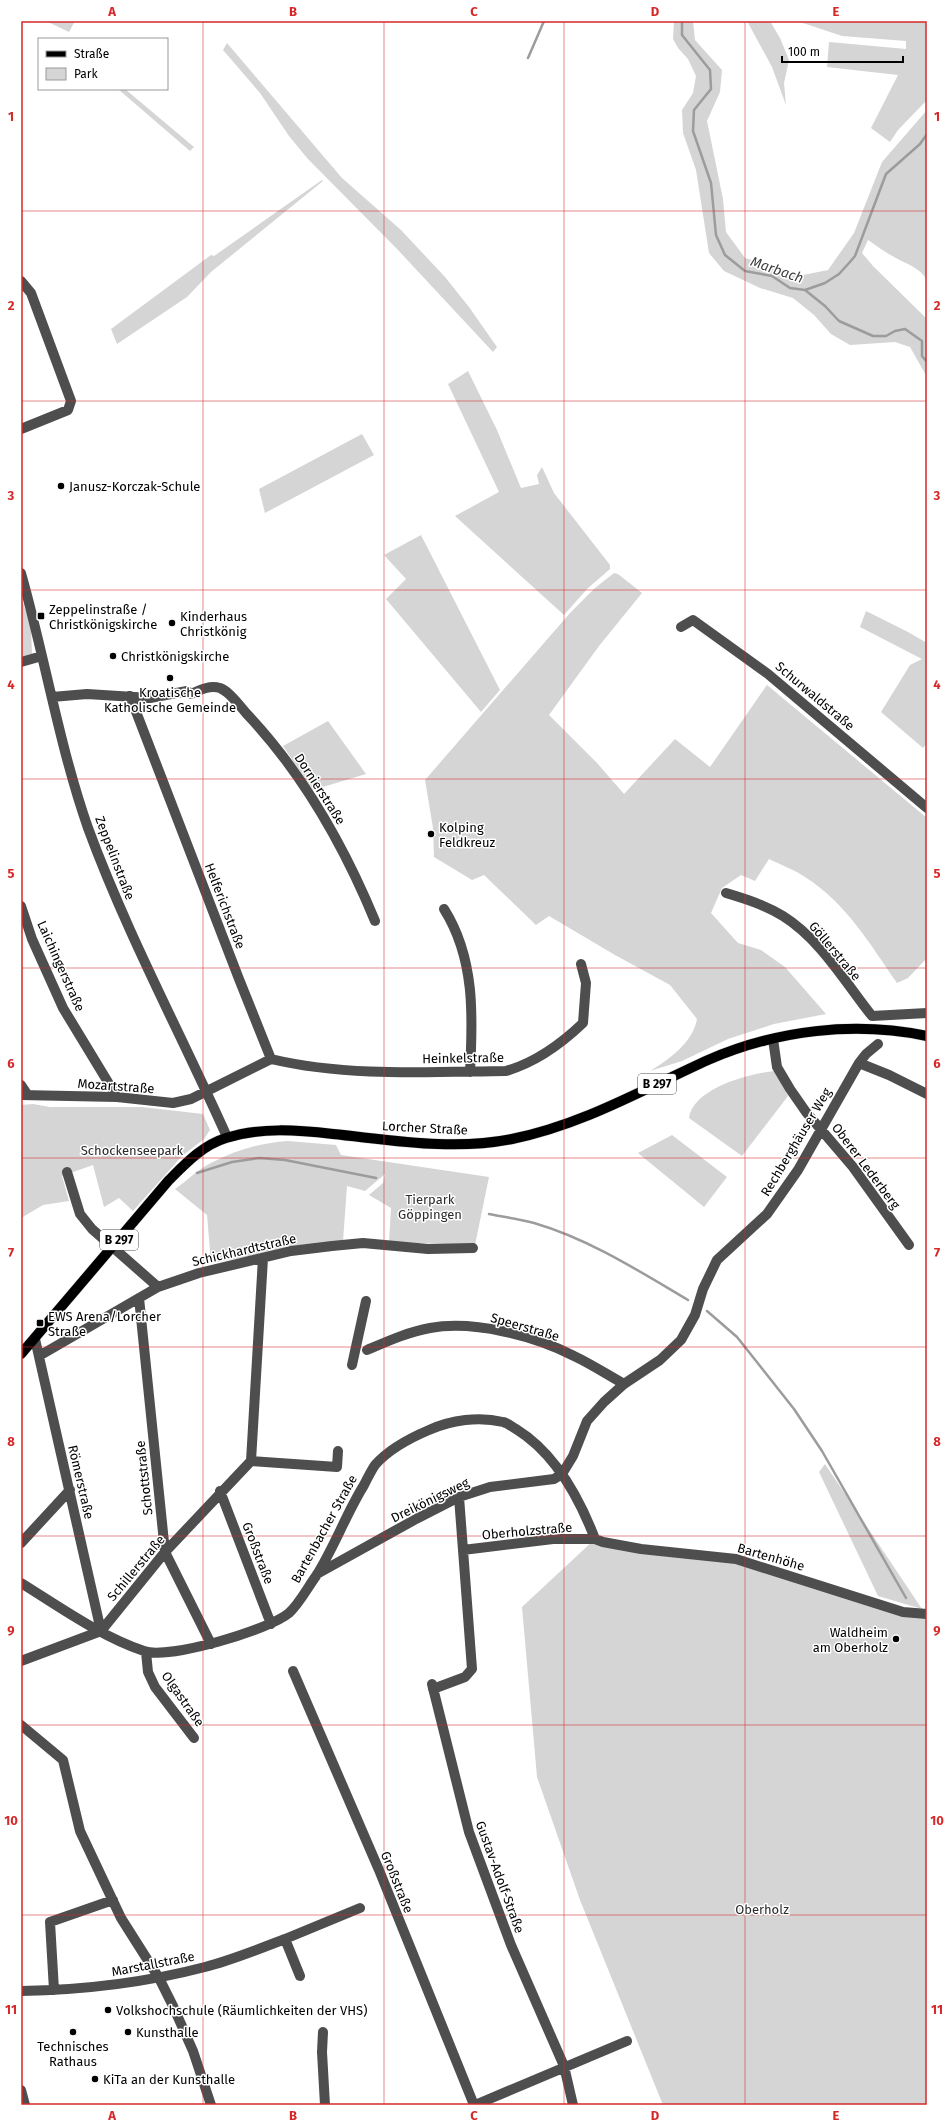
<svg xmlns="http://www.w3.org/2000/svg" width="948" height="2126" font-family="'Fira Sans',sans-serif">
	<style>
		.green { fill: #d5d5d5 }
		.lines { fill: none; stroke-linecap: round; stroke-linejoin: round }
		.stream { stroke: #9c9c9c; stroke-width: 2.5 }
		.major-casing { stroke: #dbdbdb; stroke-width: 11 }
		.minor { stroke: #4e4e4e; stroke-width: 10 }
		.major { stroke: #000; stroke-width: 10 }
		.grid { fill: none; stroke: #d62828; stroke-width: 1; stroke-opacity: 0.55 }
		.poi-dot { fill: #000; stroke: #fff; stroke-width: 1.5 }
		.labels { text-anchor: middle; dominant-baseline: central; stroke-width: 3; stroke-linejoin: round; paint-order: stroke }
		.shield { fill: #fff; stroke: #4c4c4c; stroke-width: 1 }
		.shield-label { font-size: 12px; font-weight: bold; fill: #000 }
		.poi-label { font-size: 13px; fill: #000; stroke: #fff; text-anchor: start }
		.street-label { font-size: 13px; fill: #000; stroke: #fff }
		.park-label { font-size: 13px; fill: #2c2c2c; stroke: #fff }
		.water-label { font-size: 14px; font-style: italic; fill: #3d3d3d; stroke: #fff }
		.neatline { fill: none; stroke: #d62828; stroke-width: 1.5 }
		.grid-label { font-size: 13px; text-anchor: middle; font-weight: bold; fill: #d62828 }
	</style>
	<rect width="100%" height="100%" fill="#fff"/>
	<!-- green -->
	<path class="green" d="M46 21H75L69 32Z
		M674 21H693L695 40 722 70 720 92 707 121 723 199 726 232 745 258 803 275 828 270 854 233 882 162 927 110V280C919 267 908 265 896 258 886 253 877 246 868 240L862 253 873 266 927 319V377L910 347 895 342 850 345 831 334 814 315 793 298 760 288 724 271 709 253 696 170 683 133 682 110 693 93 696 76 688 59 678 48 673 39Z
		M747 21H770L780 38 789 60 784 83 786 105 772 67Z
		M797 21H927V100L898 130 890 142 871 128 898 75 827 67 829 42 906 49V41L842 36Z
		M227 43 342 178 401 230 445 277 469 307 497 347 493 352 398 250 307 158 289 136 260 93 223 50Z
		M118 89H125L194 147 190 151Z
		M322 180 323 181 211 272 187 297 117 344 111 329 211 255 214 256Z
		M468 371 497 430 521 488 539 484 537 475 542 467 554 493 610 565V569L587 589 564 615 455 516 499 492 448 384Z
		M362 434 374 455 265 513 259 489Z
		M421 535 500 690 481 712 386 599 406 579 384 555Z
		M614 573 618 574 642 593 599 646 549 715 597 763 624 794 675 739 710 767 767 685 927 818V958L908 978 897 983C870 944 846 903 805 877 795 870 781 865 769 859L755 881 741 875 722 888 711 913 738 943 761 950 785 967 826 1014 774 1024 728 1039 682 1061 650 1071C670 1059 693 1042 697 1019L670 985 615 955 549 916 536 925 484 875 472 880 434 857 433 828 425 780 570 613 595 588Z
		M21 597 31 627 32 654 21 657Z
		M866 611 908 632 927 643V743L923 748 881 712 910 665 922 659 860 627Z
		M328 721 366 774 313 790 283 746Z
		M775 1071 788 1096 742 1156 689 1118C693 1088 750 1073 775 1071Z
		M33 1104 50 1107H142L203 1114 210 1130 204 1139 182 1156 133 1211 119 1198 104 1207 93 1165 62 1176 69 1201 43 1205 21 1218V1105Z
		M672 1135 727 1177 704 1207 638 1153Z
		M288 1141 336 1145 341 1155 489 1177 475 1245 389 1242 391 1208 369 1195 383 1183 385 1174 365 1191 347 1186 343 1241 211 1263 207 1215 175 1189C187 1181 198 1169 211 1163 236 1150 260 1143 288 1141Z
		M825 1464 922 1609 878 1596 819 1472Z
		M595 1539 736 1559 927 1616V2105H663L580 1900 537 1777 522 1607Z"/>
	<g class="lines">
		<!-- stream -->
		<path class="stream" d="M682 21V35L710 70 711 89 694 110 693 131 711 183 716 235 725 255 745 271 772 276 790 288 805 290 825 283 839 274 849 263 855 256 886 174 920 144 927 134
			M528 58 544 21
			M805 290 825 306 839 321 873 336H886L895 331 905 329 922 341V356L927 362
			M197 1173 232 1162 259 1158 285 1160 376 1178
			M489 1214C504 1217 519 1219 534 1223 589 1239 639 1271 688 1300
			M707 1311 737 1337 794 1409 822 1451 906 1598"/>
		<!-- major casing -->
		<g class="major-casing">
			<path id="major" d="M21 1354 169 1180C186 1163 203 1145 226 1138 260 1127 298 1130 333 1134 392 1140 453 1151 512 1139 582 1125 644 1089 708 1060 777 1030 854 1021 927 1036"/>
		</g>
		<!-- minor -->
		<path class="minor" d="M21 281 31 293 71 401 68 410 21 429
			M21 573C45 658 59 745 88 828 127 934 181 1034 227 1137
			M681 627 693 620 768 674 927 808
			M21 662 42 656
			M52 697 87 694 150 698 187 691 191 694C200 690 209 685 220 688 230 692 239 705 246 713 302 772 344 846 375 921
			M726 893C746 899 765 905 783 916 820 939 845 982 872 1016L927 1013
			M21 906 32 939 63 1008 117 1097
			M444 909C475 958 473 1016 470 1072
			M773 1039 777 1067 790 1089 806 1112 853 1167 909 1245
			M271 1059C347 1077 427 1072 506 1071 534 1063 561 1044 583 1023L586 983 581 964
			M859 1063 889 1075 927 1094
			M21 1085 27 1094
			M21 1095 117 1097 173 1103 191 1099 271 1059 239 979 130 696
			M67 1172 80 1214 92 1229 158 1287
			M139 1298 165 1552 211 1644
			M35 1339 101 1631
			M367 1350C388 1341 408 1332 430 1328 474 1320 535 1336 574 1356 591 1364 608 1375 624 1384
			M39 1356 158 1287 199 1273 291 1251 332 1246 363 1243 428 1249 473 1248
			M352 1365 366 1301
			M251 1461 337 1467 338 1451
			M220 1491 271 1624
			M21 1543 70 1490
			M463 1550 553 1539H595
			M317 1574 416 1519 459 1497 490 1487 554 1479 562 1474 573 1456 587 1421 604 1402 624 1384 660 1360 681 1340 695 1315 703 1289 717 1260 767 1214 798 1170 859 1063 866 1054 878 1044
			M21 1583C60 1607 100 1636 144 1651 168 1660 269 1630 289 1613 299 1604 308 1587 316 1576 334 1548 346 1514 364 1485 367 1479 371 1471 375 1465 389 1449 410 1438 429 1430 451 1420 479 1416 503 1422 508 1423 512 1427 516 1429 555 1453 579 1497 595 1539L603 1542 641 1549 736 1559 903 1612 927 1614
			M146 1652 148 1672 155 1687 194 1738
			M21 1661 101 1631 165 1552 251 1461 263 1258
			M293 1671 379 1870 474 2105
			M432 1684 469 1832 511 1945 564 2066 573 2105
			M433 1689 465 1677 472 1669 459 1497
			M21 1725 63 1760 80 1831 121 1918 159 1978 173 2006 193 2051 211 2105
			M285 1939 360 1908
			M54 1990 50 1922 113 1900
			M21 1991C83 1990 144 1983 205 1967 232 1960 259 1949 285 1939L300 1976
			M323 2032 322 2052 325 2105
			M21 2090 25 2105
			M475 2105 627 2041"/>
		<!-- major -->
		<use href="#major" class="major"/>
	</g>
	<!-- grid -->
	<path class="grid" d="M203 21V2105M384 21V2105M564 21V2105M745 21V2105M21 211H927M21 401H927M21 590H927M21 779H927M21 968H927M21 1158H927M21 1347H927M21 1536H927M21 1725H927M21 1915H927"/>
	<!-- markers -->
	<g class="poi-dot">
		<circle cx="61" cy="486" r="4"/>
		<rect x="37" y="612" width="8" height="8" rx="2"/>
		<circle cx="172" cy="623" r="4"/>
		<circle cx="113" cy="656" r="4"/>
		<circle cx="170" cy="678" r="4"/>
		<circle cx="431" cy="834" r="4"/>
		<rect x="36" y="1319" width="8" height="8" rx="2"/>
		<circle cx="896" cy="1639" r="4"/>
		<circle cx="108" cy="2010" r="4"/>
		<circle cx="73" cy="2032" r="4"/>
		<circle cx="128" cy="2032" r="4"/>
		<circle cx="95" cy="2079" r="4"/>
	</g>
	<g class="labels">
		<!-- shield labels -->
		<g class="shield">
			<rect x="638" y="1074" width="38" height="20" rx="3"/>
			<rect x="100" y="1230" width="38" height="20" rx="3"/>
		</g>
		<g class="shield-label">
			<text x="657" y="1084">B 297</text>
			<text x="119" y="1240">B 297</text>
		</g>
		<!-- poi labels -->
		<g class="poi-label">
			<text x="69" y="486">Janusz-Korczak-Schule</text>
			<text x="49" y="609">Zeppelinstraße /<tspan x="49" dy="15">Christkönigskirche</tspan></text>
			<text x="180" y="616">Kinderhaus<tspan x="180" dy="15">Christkönig</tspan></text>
			<text x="121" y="656">Christkönigskirche</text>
			<text x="170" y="692" text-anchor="middle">Kroatische<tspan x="170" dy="15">Katholische Gemeinde</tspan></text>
			<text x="439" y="827">Kolping<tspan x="439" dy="15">Feldkreuz</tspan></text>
			<text x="48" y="1316">EWS Arena/Lorcher<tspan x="48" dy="15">Straße</tspan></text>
			<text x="888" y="1632" text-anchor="end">Waldheim<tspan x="888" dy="15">am Oberholz</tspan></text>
			<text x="116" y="2010">Volkshochschule (Räumlichkeiten der VHS)</text>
			<text x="136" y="2032">Kunsthalle</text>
			<text x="73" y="2046" text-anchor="middle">Technisches<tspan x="73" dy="15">Rathaus</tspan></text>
			<text x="103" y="2079">KiTa an der Kunsthalle</text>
		</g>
		<!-- street labels -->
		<g class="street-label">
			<text transform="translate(815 696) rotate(40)">Schurwaldstraße</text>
			<text transform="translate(320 789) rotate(57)">Dornierstraße</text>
			<text transform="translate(115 858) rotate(69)">Zeppelinstraße</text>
			<text transform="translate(225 906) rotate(69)">Helferichstraße</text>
			<text transform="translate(835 951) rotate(50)">Göllerstraße</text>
			<text transform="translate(61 966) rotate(66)">Laichingerstraße</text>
			<text transform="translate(463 1058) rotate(-1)">Heinkelstraße</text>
			<text transform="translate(116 1086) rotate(4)">Mozartstraße</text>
			<text transform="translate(425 1128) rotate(3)">Lorcher Straße</text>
			<text transform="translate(796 1142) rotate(-59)">Rechberghäuser Weg</text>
			<text transform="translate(866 1166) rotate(53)">Oberer Lederberg</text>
			<text transform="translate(244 1250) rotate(-13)">Schickhardtstraße</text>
			<text transform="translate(525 1327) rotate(16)">Speerstraße</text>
			<text transform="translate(144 1478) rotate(-96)">Schottstraße</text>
			<text transform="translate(81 1482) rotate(77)">Römerstraße</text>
			<text transform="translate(430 1500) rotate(-26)">Dreikönigsweg</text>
			<text transform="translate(324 1529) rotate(-61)">Bartenbacher Straße</text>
			<text transform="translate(527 1531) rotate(-5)">Oberholzstraße</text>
			<text transform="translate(258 1553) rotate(69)">Großstraße</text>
			<text transform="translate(771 1557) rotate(16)">Bartenhöhe</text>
			<text transform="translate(136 1568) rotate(-50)">Schillerstraße</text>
			<text transform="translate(183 1699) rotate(55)">Olgastraße</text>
			<text transform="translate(500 1877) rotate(70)">Gustav-Adolf-Straße</text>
			<text transform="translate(397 1882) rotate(68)">Großstraße</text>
			<text transform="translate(153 1964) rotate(-11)">Marstallstraße</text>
		</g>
		<!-- park labels -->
		<g class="park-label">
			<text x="132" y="1150">Schockenseepark</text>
			<text x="430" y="1199">Tierpark<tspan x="430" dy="15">Göppingen</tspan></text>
			<text x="762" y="1909">Oberholz</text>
		</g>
		<!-- water labels -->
		<g class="water-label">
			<text transform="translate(777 270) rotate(19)">Marbach</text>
		</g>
	</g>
	<!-- border -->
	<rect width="948" height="2126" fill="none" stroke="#ffffff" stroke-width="44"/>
	<!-- legend -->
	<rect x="38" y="38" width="130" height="52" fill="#ffffff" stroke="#999999"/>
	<rect x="46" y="51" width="20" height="6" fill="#000000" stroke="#999999"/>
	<text x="74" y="58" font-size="12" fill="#000000">Straße</text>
	<rect x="46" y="68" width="20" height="12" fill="#d5d5d5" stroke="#999999"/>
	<text x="74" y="78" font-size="12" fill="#000000">Park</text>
	<!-- scale -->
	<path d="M782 56v6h121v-6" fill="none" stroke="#000000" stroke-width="2"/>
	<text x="788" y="56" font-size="12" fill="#000000" stroke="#ffffff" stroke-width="3" paint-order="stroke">100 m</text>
	<rect x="22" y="22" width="904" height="2082" class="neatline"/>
	<g class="grid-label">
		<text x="112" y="16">A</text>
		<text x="293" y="16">B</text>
		<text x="474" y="16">C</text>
		<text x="655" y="16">D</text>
		<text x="836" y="16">E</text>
		<text x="11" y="121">1</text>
		<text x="937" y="121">1</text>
		<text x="11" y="310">2</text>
		<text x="937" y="310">2</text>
		<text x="11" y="500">3</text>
		<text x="937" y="500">3</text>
		<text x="11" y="689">4</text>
		<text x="937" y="689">4</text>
		<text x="11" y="878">5</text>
		<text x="937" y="878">5</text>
		<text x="11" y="1068">6</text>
		<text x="937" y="1068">6</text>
		<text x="11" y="1257">7</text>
		<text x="937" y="1257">7</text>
		<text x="11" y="1446">8</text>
		<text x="937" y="1446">8</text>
		<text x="11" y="1635">9</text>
		<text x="937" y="1635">9</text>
		<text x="11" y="1825">10</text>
		<text x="937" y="1825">10</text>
		<text x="11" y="2014">11</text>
		<text x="937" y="2014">11</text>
		<text x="112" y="2120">A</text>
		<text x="293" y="2120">B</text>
		<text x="474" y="2120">C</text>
		<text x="655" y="2120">D</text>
		<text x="836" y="2120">E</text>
	</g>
</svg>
